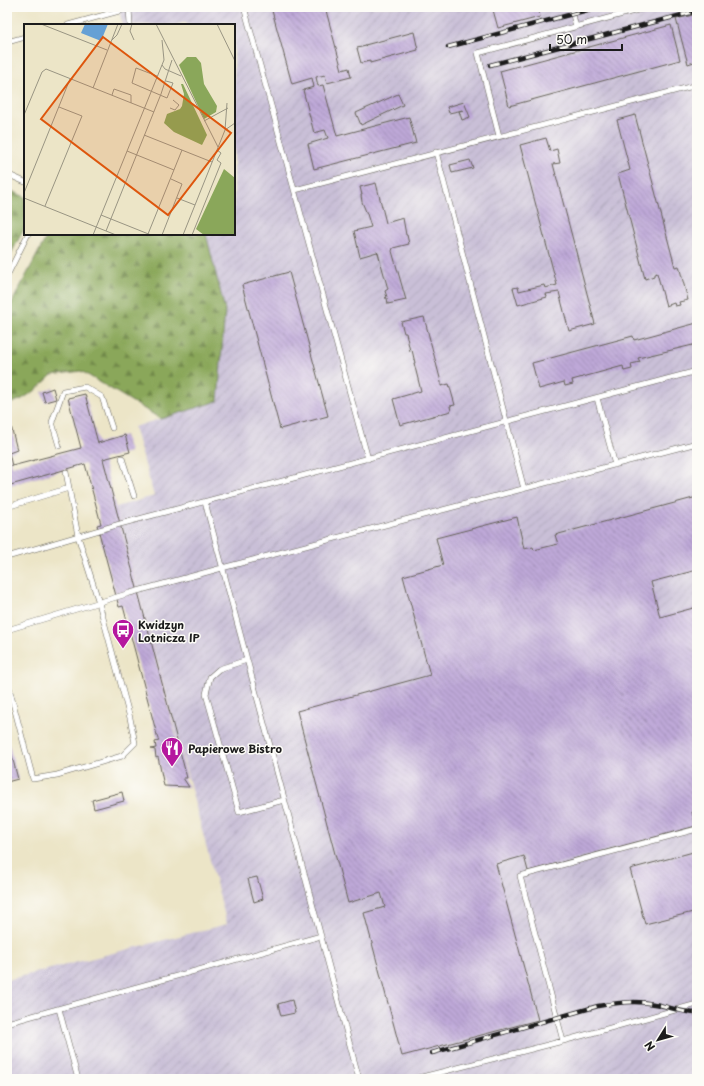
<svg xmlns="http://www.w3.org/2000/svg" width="704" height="1086" font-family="'Playpen Sans',sans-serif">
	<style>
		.industrial { fill: url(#industrial-furrows) }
		.forest { fill: url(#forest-firs); stroke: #53623b }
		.building { fill: url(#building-back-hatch) }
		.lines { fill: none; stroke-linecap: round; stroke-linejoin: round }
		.service-casing { stroke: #656258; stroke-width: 6 }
		.service { stroke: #fff; stroke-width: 5 }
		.rail-casing { stroke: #1c1c1c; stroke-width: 4.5 }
		.rail { stroke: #fdfcf7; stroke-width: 3; stroke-dasharray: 9; stroke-linecap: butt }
		.labels { text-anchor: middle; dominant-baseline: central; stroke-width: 3; stroke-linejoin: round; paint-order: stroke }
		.poi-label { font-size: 11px; font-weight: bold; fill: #1c1c1c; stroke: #fdfcf7; text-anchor: start }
		.inset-road { fill: none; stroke: #999583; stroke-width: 1 }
		.view { fill: #de560d; fill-opacity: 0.15; stroke: #de560d; stroke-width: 2 }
		.inset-edge { fill: none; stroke: #1c1c1c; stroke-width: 2 }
	</style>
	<defs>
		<pattern id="industrial-furrows" width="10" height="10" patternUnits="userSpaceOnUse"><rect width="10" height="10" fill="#c9bfd7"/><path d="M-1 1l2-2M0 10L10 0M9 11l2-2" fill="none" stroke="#aca4b8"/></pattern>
		<pattern id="forest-firs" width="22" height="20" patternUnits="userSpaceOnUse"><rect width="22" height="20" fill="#8aa75a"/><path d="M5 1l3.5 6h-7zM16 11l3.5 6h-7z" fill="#70874a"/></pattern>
		<pattern id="building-back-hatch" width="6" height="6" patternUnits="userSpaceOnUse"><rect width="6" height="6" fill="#bea8d8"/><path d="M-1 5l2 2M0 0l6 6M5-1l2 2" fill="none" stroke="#9a88ae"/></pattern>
	</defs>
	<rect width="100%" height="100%" fill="#fdfcf7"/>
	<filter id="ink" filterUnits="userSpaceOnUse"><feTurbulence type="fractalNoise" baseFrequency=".025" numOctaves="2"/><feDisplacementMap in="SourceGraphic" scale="8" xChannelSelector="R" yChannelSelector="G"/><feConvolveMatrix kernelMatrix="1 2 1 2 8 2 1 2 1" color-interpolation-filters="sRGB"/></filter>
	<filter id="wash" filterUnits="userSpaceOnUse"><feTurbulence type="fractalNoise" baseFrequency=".012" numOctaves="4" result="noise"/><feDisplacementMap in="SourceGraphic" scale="16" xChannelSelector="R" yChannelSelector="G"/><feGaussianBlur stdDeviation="0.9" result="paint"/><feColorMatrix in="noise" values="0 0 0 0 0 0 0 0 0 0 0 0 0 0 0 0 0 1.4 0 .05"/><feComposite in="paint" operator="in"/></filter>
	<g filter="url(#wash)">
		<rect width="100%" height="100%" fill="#ece5c7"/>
		<!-- industrial -->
		<path class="industrial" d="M118 7H697V1079H7V980L227 924 116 507 154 496 134 427 218 401 225 310 206 234H234V25H187L186 22 176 25H123Z"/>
		<!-- forest -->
		<path class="forest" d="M7 189 25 197V227L7 261Z
			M48 234H206L225 310 218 401 161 419 81 371 52 375 36 390 22 399 7 405V312Z"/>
		<g id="blocks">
			<!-- building -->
			<path class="building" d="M271 7H325L342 70 349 68 351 77 327 83 325 75 316 77 318 86 323 85 337 136 409 117 416 143 314 169 308 144 328 138 325 130 314 133 303 90 314 87 312 78 292 84Z
				M506 7H538L540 17 498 28 493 10Z
				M697 14V61L688 64 676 19Z
				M671 25 680 60 509 106 500 71Z
				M414 32 418 50 370 63V61L361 63 357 48 366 46 365 45Z
				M398 94 403 105 361 125 356 113Z
				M464 102 470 117 462 120 459 111 463 110 449 113 447 107Z
				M635 115 675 267 679 266 688 300 679 302 680 305 675 306 674 303 666 306 657 273 654 274V276L645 279 618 174 630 170 617 120Z
				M546 138 550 151 557 149 560 163 553 164 595 324 569 331 559 292 546 294 547 297 518 305 513 288 518 287 519 291 544 285 545 288 557 285 520 145Z
				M470 160 473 168 452 173 450 165Z
				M376 183 386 223 403 218 406 235H407L409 244 393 248 392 251 406 300 388 304 387 298H385L387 297 385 291 388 289 378 253 377 252 360 257 354 231 371 227 367 214 362 202 361 195H362L360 187Z
				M289 272 328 416 280 429 242 285Z
				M424 317 441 382V386L449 384 455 405 450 406 451 411 400 425 393 399 421 391 414 363H415L412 350 410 351 406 333H404L401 322Z
				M697 323V344L638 358 640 362 631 364 632 369 624 371 623 366 572 380 573 384 565 386 564 382 539 389 532 363 633 336 634 340Z
				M53 388 56 399 45 402 42 392Z
				M85 394 98 443 125 435 130 452 103 459 187 778H183L189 787 164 786 158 757 156 758 155 750 151 749 156 748 155 742 159 741 158 739 123 606 119 607 97 525 101 524 85 464 7 486V468L8 467 7 462V423L10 422 17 450 9 453 12 466 81 448 68 398Z
				M697 497V570L651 582 660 617 697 607V784L695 785 697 791V810L692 812 696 826 528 871 524 856 496 864 538 1020 402 1056 364 913 385 907 381 893 348 903 297 711 430 675 403 576 443 565 436 538 517 517 524 549 533 547 534 550 558 544 555 535Z
				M7 745H9L18 779 7 782Z
				M122 792 124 801 94 809 92 800Z
				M697 851V911L645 924 630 869Z
				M257 877 263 899 254 902 248 879Z
				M292 1000 295 1013 281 1016 278 1004Z"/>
		</g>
	</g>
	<g filter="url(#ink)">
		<use href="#blocks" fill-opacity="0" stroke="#656258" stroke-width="1"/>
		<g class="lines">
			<!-- service casing -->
			<g class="service-casing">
				<path id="service" d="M244 7 368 459
					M571 7 576 27
					M129 8 130 25
					M68 25 134 7
					M7 39 11 41 25 37
					M499 136 478 53 649 7
					M436 152 524 489
					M7 174 25 182
					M295 190 697 85
					M7 276 28 234
					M597 398 615 465
					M59 446 52 422 63 391 85 387 102 397 112 428
					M122 458 134 496
					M66 472 69 488
					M205 502 359 1079
					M7 507 69 488 78 536 99 603 130 718 135 743 122 756 57 775 33 779 7 680
					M7 557 120 524 697 371
					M7 630 130 593 222 568 697 443
					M247 660 219 669 210 677 206 694 239 812 284 800
					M59 1009 78 1079
					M7 1023 321 936
					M563 1041 520 876 697 829
					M414 1079 563 1041 697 1004"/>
			</g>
			<!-- service -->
			<use href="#service" class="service"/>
			<!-- rail casing -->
			<g class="rail-casing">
				<path id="rail" d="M448 47 599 7
					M490 65 697 11
					M432 1053 598 1006C616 1003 635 1000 654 1004 668 1006 682 1013 697 1013"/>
			</g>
			<!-- rail -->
			<use href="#rail" class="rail"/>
		</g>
	</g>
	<!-- icons -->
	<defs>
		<g id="bus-pin" transform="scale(1.15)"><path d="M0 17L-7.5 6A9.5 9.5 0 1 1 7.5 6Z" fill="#b5179e" stroke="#fdfcf7"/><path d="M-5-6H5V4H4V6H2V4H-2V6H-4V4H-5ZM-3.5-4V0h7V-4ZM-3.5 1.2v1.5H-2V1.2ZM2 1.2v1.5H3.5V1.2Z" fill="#fff"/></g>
		<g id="restaurant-pin" transform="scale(1.15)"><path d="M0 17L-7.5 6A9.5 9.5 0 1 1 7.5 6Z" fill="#b5179e" stroke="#fdfcf7"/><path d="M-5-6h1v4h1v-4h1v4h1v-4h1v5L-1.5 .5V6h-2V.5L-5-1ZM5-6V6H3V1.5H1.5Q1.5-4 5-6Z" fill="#fff"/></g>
	</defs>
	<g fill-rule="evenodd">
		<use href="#bus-pin" x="123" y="630"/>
		<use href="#restaurant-pin" x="172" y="748"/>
	</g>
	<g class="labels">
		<!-- poi labels -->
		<g class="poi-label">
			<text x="138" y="624">Kwidzyn<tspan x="138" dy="13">Lotnicza IP</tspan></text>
			<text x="188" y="748">Papierowe Bistro</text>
		</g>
	</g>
	<!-- overview -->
	<g transform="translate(24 24)">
		<rect width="211" height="211" fill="#ece5c7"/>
		<path d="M163 33H172L177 39 180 60 193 82 192 88 180 95 155 41ZM157 60H159L183 111 178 121 150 108 140 99 143 90 156 85 158 82 160 70ZM200 145 211 154V211H180L172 205Z" fill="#8aa75a"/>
		<path d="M61 0H84L77 17 57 9Z" fill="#65a0d5"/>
		<path class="inset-road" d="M17 0 83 26M108 0 106 7 110 16M132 0 194 123M193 0 211 37M88 16 93 11 98 0M138 41 141 45 157 52M133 52 112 44 108 59 143 74 149 59 142 57M69 64 94 0M88 71 90 65 107 71V79M146 84 151 86 155 81 149 76M0 91 18 48 22 45 130 88M180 97 204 84M201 106 203 79M120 111 188 138M103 127 150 146M0 169 46 55M0 174 92 211M153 174 171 181M21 182 58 92 35 83M77 191 127 211M82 207 137 70 148 36M124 210 158 126M69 211 140 36 138 16M138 211 158 160 147 155M159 211 201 106 211 99M168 211 197 139 193 136 197 129 193 126"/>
		<path class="view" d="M79 13 207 109 144 191 17 95Z"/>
		<rect width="211" height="211" class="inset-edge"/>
	</g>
	<!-- margin -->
	<rect width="704" height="1086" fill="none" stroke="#fdfcf7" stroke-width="24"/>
	<!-- north arrow -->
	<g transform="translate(658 1040) rotate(233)" stroke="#fdfcf7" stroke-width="3" paint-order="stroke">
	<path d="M0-3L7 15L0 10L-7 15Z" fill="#1c1c1c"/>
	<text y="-6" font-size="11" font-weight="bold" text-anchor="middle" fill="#1c1c1c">N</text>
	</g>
	<!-- scale -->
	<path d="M550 44v6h72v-6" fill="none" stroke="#1c1c1c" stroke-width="2"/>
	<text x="556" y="44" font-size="12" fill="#1c1c1c" stroke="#fdfcf7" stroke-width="3" paint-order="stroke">50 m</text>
</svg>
